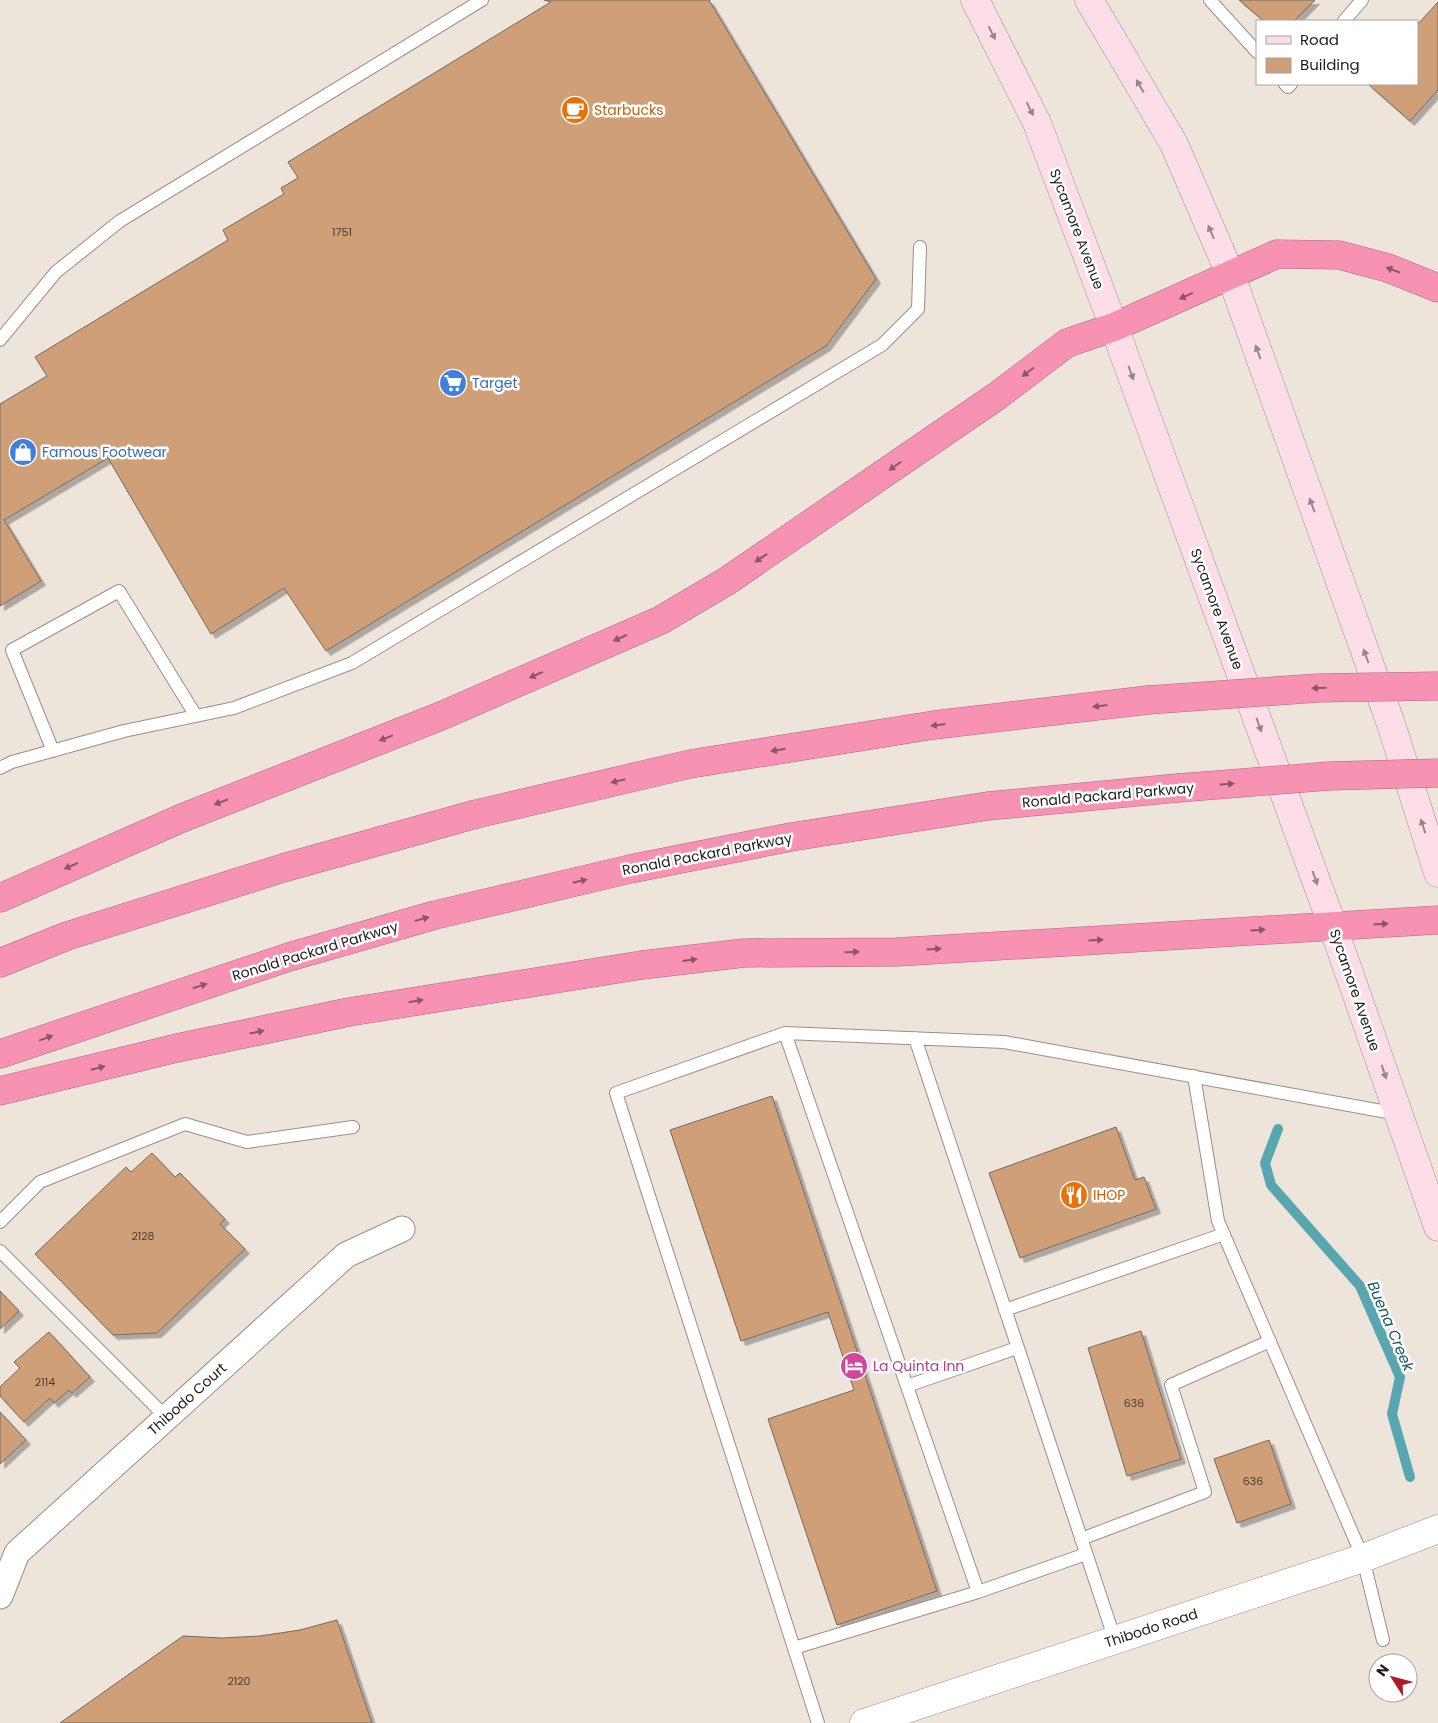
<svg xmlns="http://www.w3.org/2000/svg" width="1438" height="1723" font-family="Poppins,sans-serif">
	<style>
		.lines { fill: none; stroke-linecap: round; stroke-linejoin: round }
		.stream { stroke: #57a6b0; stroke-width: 10 }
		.building { fill: #cfa077; stroke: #716860; filter: url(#shadow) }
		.service-casing { stroke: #989087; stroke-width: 14 }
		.minor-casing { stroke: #989087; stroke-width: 27 }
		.tertiary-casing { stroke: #989087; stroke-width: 29 }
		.secondary-casing { stroke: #989087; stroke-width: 29 }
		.motorway-casing { stroke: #ac687c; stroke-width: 29 }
		.service { stroke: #fff; stroke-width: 12 }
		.minor { stroke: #fff; stroke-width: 25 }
		.tertiary { stroke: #fff; stroke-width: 28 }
		.secondary { stroke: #fddee8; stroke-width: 28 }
		.motorway { stroke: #f892b2; stroke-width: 28 }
		.motorway-bridge-casing { stroke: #ac687c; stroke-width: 29; stroke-linecap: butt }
		.motorway-bridge { stroke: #f892b2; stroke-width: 28 }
		.oneway { fill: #99868a }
		.oneway2 { fill: #8c5665 }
		.labels { text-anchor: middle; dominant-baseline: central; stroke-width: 5; stroke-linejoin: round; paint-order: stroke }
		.number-label { font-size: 11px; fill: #4b3c30 }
		.food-label { font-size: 14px; fill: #c56008; stroke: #fff; text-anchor: start }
		.street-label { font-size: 14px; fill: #1f1b18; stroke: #fff }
		.shop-label { font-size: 14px; fill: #366cbe; stroke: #fff; text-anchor: start }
		.hotel-label { font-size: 14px; fill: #b23c85; stroke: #fff; text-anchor: start }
		.water-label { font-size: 15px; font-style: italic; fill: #175a61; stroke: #fff }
	</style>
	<defs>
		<filter id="shadow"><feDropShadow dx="4.5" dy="4.5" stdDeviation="0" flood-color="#0004"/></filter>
	</defs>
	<rect width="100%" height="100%" fill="#ede4da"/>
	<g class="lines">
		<!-- stream -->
		<path class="stream" d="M1278 1129 1265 1163 1271 1185 1360 1286 1400 1377 1392 1414 1410 1477"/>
	</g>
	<!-- building -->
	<path class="building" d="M544 0H709L876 279 826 346 326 651 284 588 211 634 108 458 4 520 41 581 0 606V404L47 376 35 357 228 240 223 230 284 194 281 188 298 178 288 162 551 2Z
		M1239 0H1315L1294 21H1264Z
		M1438 2V90L1410 121 1368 84H1417V25Z
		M772 1096 937 1591 837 1625 768 1419 854 1390 828 1312 741 1341 670 1130Z
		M1116 1127 1135 1180 1144 1177 1156 1209 1020 1258 989 1173Z
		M152 1153 175 1177 180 1173 225 1219 220 1224 245 1249 157 1333 113 1335 35 1254 126 1167 131 1172Z
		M0 1291 19 1311 0 1329Z
		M1141 1331 1181 1459 1127 1476 1088 1348Z
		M49 1332 90 1377 72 1393 69 1390 54 1403 50 1398 24 1422 0 1396V1387L20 1368 14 1362Z
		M0 1412 26 1440 0 1464Z
		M1269 1440 1291 1504 1237 1523 1214 1459Z
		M337 1620 372 1723H60L183 1636 222 1638 260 1636 300 1630Z"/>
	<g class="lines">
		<!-- service casing -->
		<g class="service-casing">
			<path id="service" d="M1210 0 1257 52
				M1344 21 1362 0
				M1285 84 1288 87 1291 84
				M0 340 56 272 120 221 482 0
				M53 751 12 650 119 591 196 716
				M0 768 12 762 124 731 234 708 352 663 882 345 918 309 920 247
				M785 1033 978 1592 1086 1554
				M915 1038 1115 1640
				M1194 1076 1218 1221 1363 1558 1383 1640
				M0 1222 40 1182 185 1124 247 1142 353 1127
				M0 1251 166 1417
				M1005 1310 1224 1234
				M907 1386 1017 1348
				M1081 1539 1205 1492 1171 1385 1270 1341
				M794 1648 978 1592
				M818 1723 616 1093 785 1033 1004 1042 1398 1114"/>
		</g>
		<!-- minor casing -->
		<g class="minor-casing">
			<path id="minor" d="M0 1596 17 1553 346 1255 402 1229"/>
		</g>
		<!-- tertiary casing -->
		<g class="tertiary-casing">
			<path id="tertiary" d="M864 1723 1363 1558 1438 1529"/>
		</g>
		<!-- secondary casing -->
		<g class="secondary-casing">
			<path id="secondary" d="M975 0 1037 123 1114 327 1333 927 1438 1227
				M1089 0 1174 144 1231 276 1391 724 1438 873"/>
		</g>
		<!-- motorway casing -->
		<g class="motorway-casing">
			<path id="motorway" d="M0 898 182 818 441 716 661 620 727 581 997 396 1067 343 1114 327 1277 254 1339 255 1388 268 1438 288
				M0 963 67 936 283 868 476 814 690 764 934 725 1148 700
				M0 1054 289 957 435 915 630 869 791 837 988 806 1178 788
				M0 1091 177 1048 349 1012 642 965 744 953 897 952 1438 920"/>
		</g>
		<!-- service -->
		<use href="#service" class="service"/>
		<!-- minor -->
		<use href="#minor" class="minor"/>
		<!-- tertiary -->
		<use href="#tertiary" class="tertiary"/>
		<!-- secondary -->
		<use href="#secondary" class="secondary"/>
		<!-- motorway -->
		<use href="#motorway" class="motorway"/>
		<!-- motorway-bridge casing -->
		<g class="motorway-bridge-casing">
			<path id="motorway-bridge" d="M1148 700 1318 688 1438 686
				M1178 788 1329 776 1438 773"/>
		</g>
		<!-- motorway-bridge -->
		<use href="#motorway-bridge" class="motorway-bridge"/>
	</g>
	<!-- one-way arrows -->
	<defs><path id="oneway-solid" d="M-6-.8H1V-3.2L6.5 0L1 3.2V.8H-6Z" transform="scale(1.25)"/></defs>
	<g class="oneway">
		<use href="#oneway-solid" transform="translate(992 33) rotate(63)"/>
		<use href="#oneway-solid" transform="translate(1140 86) rotate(-120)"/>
		<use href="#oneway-solid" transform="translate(1030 109) rotate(63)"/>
		<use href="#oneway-solid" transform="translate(1211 232) rotate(-113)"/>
		<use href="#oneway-solid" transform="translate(1258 352) rotate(-110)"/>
		<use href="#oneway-solid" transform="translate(1131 373) rotate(70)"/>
		<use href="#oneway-solid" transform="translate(1312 505) rotate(-110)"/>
		<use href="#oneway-solid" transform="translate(1366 656) rotate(-110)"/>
		<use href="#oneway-solid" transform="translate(1259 725) rotate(70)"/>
		<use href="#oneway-solid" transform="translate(1423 826) rotate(-108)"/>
		<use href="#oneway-solid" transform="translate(1315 878) rotate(70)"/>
		<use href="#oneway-solid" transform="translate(1384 1072) rotate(71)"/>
	</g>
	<g class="oneway2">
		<use href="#oneway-solid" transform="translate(1393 270) rotate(-159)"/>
		<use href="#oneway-solid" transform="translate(1186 296) rotate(156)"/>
		<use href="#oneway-solid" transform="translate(1028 372) rotate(143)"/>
		<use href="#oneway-solid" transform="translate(895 466) rotate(145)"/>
		<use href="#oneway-solid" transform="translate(761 558) rotate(146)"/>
		<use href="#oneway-solid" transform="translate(620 638) rotate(156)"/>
		<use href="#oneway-solid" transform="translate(536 675) rotate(156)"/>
		<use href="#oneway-solid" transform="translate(1319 688) rotate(178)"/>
		<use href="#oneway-solid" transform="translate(1100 706) rotate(173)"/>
		<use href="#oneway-solid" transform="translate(938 725) rotate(173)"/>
		<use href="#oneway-solid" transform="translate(386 738) rotate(159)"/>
		<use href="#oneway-solid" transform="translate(778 750) rotate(171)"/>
		<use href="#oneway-solid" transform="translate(618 781) rotate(167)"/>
		<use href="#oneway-solid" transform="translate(1227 784) rotate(-4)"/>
		<use href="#oneway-solid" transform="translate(221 802) rotate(159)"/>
		<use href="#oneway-solid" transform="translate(71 866) rotate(156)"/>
		<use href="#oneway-solid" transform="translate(580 881) rotate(-13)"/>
		<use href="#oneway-solid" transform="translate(422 919) rotate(-16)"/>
		<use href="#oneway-solid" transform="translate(1381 924) rotate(-4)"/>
		<use href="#oneway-solid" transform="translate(1258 930) rotate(-3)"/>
		<use href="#oneway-solid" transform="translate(1096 940) rotate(-3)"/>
		<use href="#oneway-solid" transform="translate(934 949) rotate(-3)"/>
		<use href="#oneway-solid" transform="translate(852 952) rotate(-1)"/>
		<use href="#oneway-solid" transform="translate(690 960) rotate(-7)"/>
		<use href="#oneway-solid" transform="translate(200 986) rotate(-18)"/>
		<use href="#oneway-solid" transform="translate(416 1001) rotate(-9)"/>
		<use href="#oneway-solid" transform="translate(257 1032) rotate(-12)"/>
		<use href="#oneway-solid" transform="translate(46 1038) rotate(-20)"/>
		<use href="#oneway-solid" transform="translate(98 1068) rotate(-14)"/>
	</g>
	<!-- icons -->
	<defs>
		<g id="cafe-disc" transform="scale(1.4375)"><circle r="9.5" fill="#e8710a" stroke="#fff"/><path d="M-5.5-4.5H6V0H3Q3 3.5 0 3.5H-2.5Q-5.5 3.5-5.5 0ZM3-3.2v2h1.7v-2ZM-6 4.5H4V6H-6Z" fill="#fff"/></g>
		<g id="supermarket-disc" transform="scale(1.4375)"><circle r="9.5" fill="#3f7fe0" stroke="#fff"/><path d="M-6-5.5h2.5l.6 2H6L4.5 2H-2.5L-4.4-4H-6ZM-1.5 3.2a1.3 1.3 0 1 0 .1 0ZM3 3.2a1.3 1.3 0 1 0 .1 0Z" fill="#fff"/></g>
		<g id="shop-disc" transform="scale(1.4375)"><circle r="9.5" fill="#3f7fe0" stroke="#fff"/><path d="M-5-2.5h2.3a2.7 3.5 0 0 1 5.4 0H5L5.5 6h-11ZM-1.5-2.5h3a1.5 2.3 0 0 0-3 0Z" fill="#fff"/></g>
		<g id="restaurant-disc" transform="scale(1.4375)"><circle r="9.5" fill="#e8710a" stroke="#fff"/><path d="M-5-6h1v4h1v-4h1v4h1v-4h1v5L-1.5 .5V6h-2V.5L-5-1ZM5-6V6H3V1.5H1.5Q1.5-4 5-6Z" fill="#fff"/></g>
		<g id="hotel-disc" transform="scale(1.4375)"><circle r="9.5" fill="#d1479c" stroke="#fff"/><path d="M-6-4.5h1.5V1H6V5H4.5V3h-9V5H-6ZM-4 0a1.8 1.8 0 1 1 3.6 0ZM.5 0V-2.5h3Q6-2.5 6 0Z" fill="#fff"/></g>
	</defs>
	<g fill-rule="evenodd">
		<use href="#cafe-disc" x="575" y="110"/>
		<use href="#supermarket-disc" x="453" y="383"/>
		<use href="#shop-disc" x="23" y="452"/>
		<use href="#restaurant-disc" x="1074" y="1195"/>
		<use href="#hotel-disc" x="854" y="1366"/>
	</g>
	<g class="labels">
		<!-- number labels -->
		<g class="number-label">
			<text x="342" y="232">1751</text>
			<text x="143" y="1236">2128</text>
			<text x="45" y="1382">2114</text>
			<text x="1134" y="1403">636</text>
			<text x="1253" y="1481">636</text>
			<text x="239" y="1681">2120</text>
		</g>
		<!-- food labels -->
		<g class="food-label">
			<text x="594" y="110">Starbucks</text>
			<text x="1093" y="1195">IHOP</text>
		</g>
		<!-- street labels -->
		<g class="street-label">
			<text transform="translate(1077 229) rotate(69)">Sycamore Avenue</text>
			<text transform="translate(1217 609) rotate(70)">Sycamore Avenue</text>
			<text transform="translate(1108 795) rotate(-5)">Ronald Packard Parkway</text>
			<text transform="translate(707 854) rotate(-11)">Ronald Packard Parkway</text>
			<text transform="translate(315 951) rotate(-17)">Ronald Packard Parkway</text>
			<text transform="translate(1355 990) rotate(71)">Sycamore Avenue</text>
			<text transform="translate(187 1399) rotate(-42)">Thibodo Court</text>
			<text transform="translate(1151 1628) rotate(-18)">Thibodo Road</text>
		</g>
		<!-- shop labels -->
		<g class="shop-label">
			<text x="472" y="383">Target</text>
			<text x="42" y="452">Famous Footwear</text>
		</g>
		<!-- hotel labels -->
		<g class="hotel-label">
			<text x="873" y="1366">La Quinta Inn</text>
		</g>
		<!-- water labels -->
		<g class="water-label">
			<text transform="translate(1391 1326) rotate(67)">Buena Creek</text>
		</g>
	</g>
	<!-- legend -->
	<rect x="1256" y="20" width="162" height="65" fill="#ffffff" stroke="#a5a4a3"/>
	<rect x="1266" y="36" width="25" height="8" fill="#fddee8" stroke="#a5a4a3"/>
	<text x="1300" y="45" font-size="15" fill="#1f1b18">Road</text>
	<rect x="1266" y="58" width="25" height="15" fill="#cfa077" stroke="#a5a4a3"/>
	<text x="1300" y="70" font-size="15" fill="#1f1b18">Building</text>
	<!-- north arrow -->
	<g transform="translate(1393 1678) rotate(306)"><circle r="24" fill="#ffffff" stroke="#a5a4a3"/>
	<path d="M0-4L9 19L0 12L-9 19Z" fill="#ae1b28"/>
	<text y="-8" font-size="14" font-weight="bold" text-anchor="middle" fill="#1f1b18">N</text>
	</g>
</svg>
